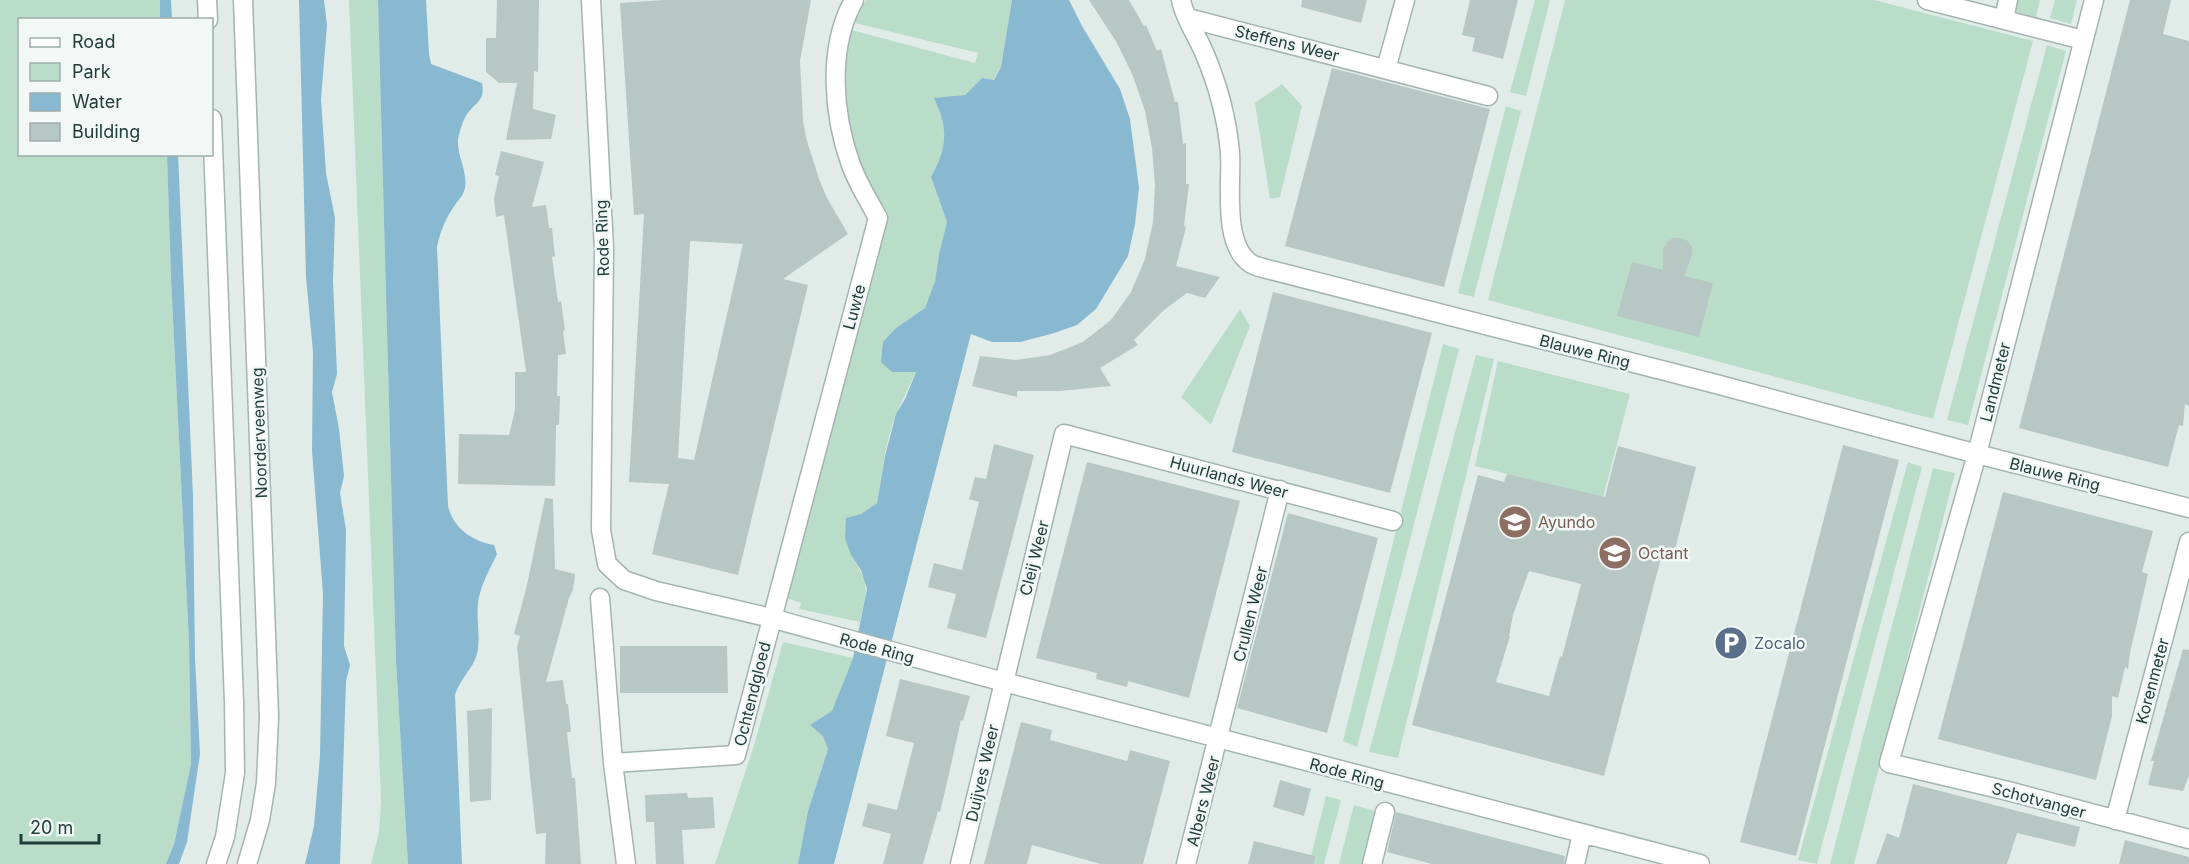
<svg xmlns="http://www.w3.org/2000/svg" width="2189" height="864" font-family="Inter,sans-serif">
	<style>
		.green { fill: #baddca }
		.water { fill: #89b8d1 }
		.building { fill: #b7c7c3; fill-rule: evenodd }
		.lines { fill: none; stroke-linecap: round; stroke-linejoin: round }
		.minor-casing { stroke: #a4b4b1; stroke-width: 21 }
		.minor { stroke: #fff; stroke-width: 18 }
		.labels { text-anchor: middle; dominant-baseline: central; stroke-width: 5; stroke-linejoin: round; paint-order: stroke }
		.street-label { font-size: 16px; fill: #213d3a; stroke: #f2f8f6 }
		.education-label { font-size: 16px; fill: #785e54; stroke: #f2f8f6; text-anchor: start }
		.service-label { font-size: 16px; fill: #4e5e75; stroke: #f2f8f6; text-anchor: start }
	</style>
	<rect width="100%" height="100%" fill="#e1ece9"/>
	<!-- green -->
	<path class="green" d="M0 0H160V19L20 20V154L167 155 171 278 189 642 191 764 174 844 166 864H0Z
		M349 0H378L396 661 408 864H371L379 833 381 801Z
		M867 0H1012L1001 67 993 80 982 78 965 95 935 99C949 129 947 148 931 177L947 222 939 254 935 281 925 308 896 328 916 371C910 386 902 400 896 415 885 442 882 474 877 503L861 514 851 555C871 585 867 589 860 622L799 609 801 603 783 597 888 214 860 167 846 108 844 66 852 30 975 63 978 53 855 23 859 9Z
		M1535 0H1550L1526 96 1510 92Z
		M1565 0H1874L2033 41 1933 419 1488 300Z
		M2018 0H2040L2036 17 2015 11Z
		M2055 0H2077L2071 24 2050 18Z
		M2047 45 2066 51 1968 425 1947 420Z
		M1282 84 1302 106 1280 197 1270 199 1255 103Z
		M1506 106 1521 111 1474 297 1458 293Z
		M1240 309 1250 326 1211 425 1181 397Z
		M1443 344 1459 349 1357 747 1343 741Z
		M1476 355 1494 359 1398 758 1369 752Z
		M1498 361 1630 394 1603 498 1475 466Z
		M1908 462 1922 467 1817 864 1798 860Z
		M1933 468 1955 473 1854 864H1830Z
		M783 642 853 658 823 736 828 748 808 811 798 864H715L755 742Z
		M1326 796 1341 800 1324 864H1309Z
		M1354 805 1375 811 1362 864H1339Z"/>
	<!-- water -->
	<path class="water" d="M160 0H171L172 19H160Z
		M299 0H324L327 25 321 99 326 173 335 218 333 281 337 374 332 392 339 429 344 476 340 493 346 530 344 646 350 665 346 681 340 864H305L314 826 320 756 323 594 312 451 313 352 306 277Z
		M378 0H426L429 54 431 64 482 83C485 101 477 101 467 114 463 120 459 133 458 140 457 159 471 176 463 194 461 198 457 201 455 205 446 217 440 232 437 247L448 506C454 529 472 541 494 545L497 554C490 569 480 586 478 603 476 620 481 637 477 654 473 669 459 680 455 695L462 864H408L396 661Z
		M1012 0H1069L1082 26 1120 89 1130 119 1139 188 1135 224 1128 256 1096 309 1077 325 1051 334 1020 342H992L971 334 834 864H798L808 811 828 749 823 736 810 725 832 711 853 658 867 589 861 570 851 555 845 538 846 518 861 514 877 503 885 456 896 414 905 399 916 372H892L881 362 883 342 896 328 925 308 935 281 939 254 947 222 931 177C947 148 949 129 934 98L965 95 982 78 994 80 1001 67Z
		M178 154 193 496 195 659 200 754 187 842 179 864H166L174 844 191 764 189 642 171 278 167 155Z"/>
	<!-- building -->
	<path class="building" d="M497 0H539L538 72 534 71 533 109 556 115 551 139 506 140 517 83H499L486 72V38H496Z
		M665 0H811L800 61 803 121 807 141 819 179 827 198 848 234 783 279 808 285 738 575 652 554 669 484 629 482 644 214 634 215 620 3ZM690 241 743 244 694 460 678 458Z
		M1089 0H1129L1144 26 1146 25 1157 51 1161 49 1175 102H1178L1183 144 1186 143V184H1189L1184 226 1186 227 1176 266 1220 277 1205 298 1187 293 1164 310 1134 340 1138 345 1100 368 1111 386 1060 391H1017V397L972 386 980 356 1016 360 1050 355 1083 342 1111 320 1131 292 1145 259 1153 222 1155 185 1152 148 1145 111 1133 76 1117 43Z
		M1302 0H1367L1361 23 1301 7Z
		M1470 0H1518L1503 59 1472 51 1475 38 1462 35Z
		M2130 0H2171L2163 34 2189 41V406L2185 404 2183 426 2179 425 2168 467 2019 428Z
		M1332 68 1490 109 1444 287 1285 246Z
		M501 151 544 162 532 207 546 205 549 228H552L555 256 552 257 558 302 561 301 565 330 563 331 566 354 558 355 557 396H560L559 425H556L555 486 458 484 459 434 509 435 515 410V372H526L504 215 496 217 494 199 499 176 495 175Z
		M1673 238H1681L1688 241 1692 248V255L1684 276 1713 283 1699 337 1617 316 1632 262 1663 270V249L1667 242Z
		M1273 292 1432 333 1390 493 1232 452Z
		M994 444 1034 455 986 638 947 628 956 594 928 587 934 563 962 570 979 502 969 499 975 477 986 479Z
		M1843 445 1899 460 1796 856 1740 842Z
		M1618 446 1696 467 1672 561 1661 558 1604 776 1412 725 1478 475 1504 482 1507 474 1605 497ZM1529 571 1581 584 1562 657 1560 656 1549 696 1496 682 1510 636H1509L1513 615Z
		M1087 462 1240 501 1189 698 1128 681 1127 687 1096 679 1097 673 1036 658Z
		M2003 492 2153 531 2142 572 2148 574 2130 653 2128 669 2125 667 2118 698 2112 696V716L2096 780 1938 739Z
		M545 498 553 499 555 569 575 574 573 590 569 598 546 682 563 680 566 704H568L571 732H567L572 778H575L581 864H545L546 833 536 834 517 647 520 636 514 634 527 585Z
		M1288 513 1378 538 1327 733 1237 708Z
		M620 646H727L728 693H620Z
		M2183 649 2189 650V776L2183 791 2148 785 2154 761H2151Z
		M900 679 970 696 963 721 961 720 946 787 940 812 938 811 923 864H883L891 834 862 826 868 803 897 810 914 743 886 736Z
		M492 708 491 800 470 802 467 711Z
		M1021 722 1052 730 1050 740 1127 761 1130 750 1170 761 1143 864H1101L1032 845 1027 864H984Z
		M1280 780 1311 789 1304 816 1273 807Z
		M1913 784 2080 827 2075 847 2017 833 2007 864H1876L1887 833 1899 838Z
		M687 793 688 798 713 797 715 828 682 830 684 864H656L654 822H646L645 795Z
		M1396 812 1565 856 1564 864H1432L1387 852Z
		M2125 840 2189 857V864H2119Z
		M1254 841 1315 856 1314 864H1248Z"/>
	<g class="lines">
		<!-- minor casing -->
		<g class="minor-casing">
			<path id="minor" d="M207 0 208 20
				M243 0 269 717 266 783 260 820 247 864
				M591 0 604 248 601 530 607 564 624 580 656 591 771 618 1004 682 1700 864
				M1181 0C1184 17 1196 34 1203 50 1217 82 1227 118 1230 153 1232 183 1222 243 1250 263 1253 265 1259 267 1263 268L1716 384 1977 454 2189 508
				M1927 0 2083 40
				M2094 0 1977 454 1889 763 2008 791 2189 839
				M1188 18 1488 96
				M2004 19 2008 0
				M1386 69 1405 0
				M212 119 234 702 235 773 225 837 216 864
				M600 598 613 763
				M2115 820 2189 542
				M626 864 613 763 736 755 878 218C869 201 858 184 851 165 833 115 827 48 854 0
				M960 864 1064 434 1393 521
				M1186 864 1280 490
				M1372 864 1385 812
				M1575 864 1582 834"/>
		</g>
		<!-- minor -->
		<use href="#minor" class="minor"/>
	</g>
	<!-- icons -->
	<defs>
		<g id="school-disc" transform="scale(1.725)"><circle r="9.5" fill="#8d6e63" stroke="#f2f8f6"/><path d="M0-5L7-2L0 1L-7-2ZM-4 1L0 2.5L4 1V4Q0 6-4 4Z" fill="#fff"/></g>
		<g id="parking-disc" transform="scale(1.725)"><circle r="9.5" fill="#5c6f8a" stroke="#f2f8f6"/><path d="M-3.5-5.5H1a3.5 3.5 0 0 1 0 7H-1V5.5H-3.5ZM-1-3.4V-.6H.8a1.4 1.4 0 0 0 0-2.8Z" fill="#fff"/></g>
	</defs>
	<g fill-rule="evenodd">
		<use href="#school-disc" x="1515" y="522"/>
		<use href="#school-disc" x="1615" y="553"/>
		<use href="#parking-disc" x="1731" y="643"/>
	</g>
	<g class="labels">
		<!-- street labels -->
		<g class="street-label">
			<text transform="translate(1287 43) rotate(14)">Steffens Weer</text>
			<text transform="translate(602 238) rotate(-92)">Rode Ring</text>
			<text transform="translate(854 307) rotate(-75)">Luwte</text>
			<text transform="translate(1585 351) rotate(14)">Blauwe Ring</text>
			<text transform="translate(1995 382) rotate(-76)">Landmeter</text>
			<text transform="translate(259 433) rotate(-92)">Noorderveenweg</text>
			<text transform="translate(2055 474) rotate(14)">Blauwe Ring</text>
			<text transform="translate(1229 477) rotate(15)">Huurlands Weer</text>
			<text transform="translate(1034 558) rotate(-76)">Cleij Weer</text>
			<text transform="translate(1250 614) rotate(-76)">Crullen Weer</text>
			<text transform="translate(877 648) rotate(15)">Rode Ring</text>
			<text transform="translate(2152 681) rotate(-75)">Korenmeter</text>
			<text transform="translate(752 694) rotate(-76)">Ochtendgloed</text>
			<text transform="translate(982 773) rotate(-77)">Duijves Weer</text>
			<text transform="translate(1347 773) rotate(15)">Rode Ring</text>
			<text transform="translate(2039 800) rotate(15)">Schotvanger</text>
			<text transform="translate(1203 801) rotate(-76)">Albers Weer</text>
		</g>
		<!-- education labels -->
		<g class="education-label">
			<text x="1538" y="522">Ayundo</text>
			<text x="1638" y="553">Octant</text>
		</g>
		<!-- service labels -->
		<g class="service-label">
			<text x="1754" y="643">Zocalo</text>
		</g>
	</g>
	<!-- legend -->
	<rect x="18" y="18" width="195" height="138" fill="#f2f8f6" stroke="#9eadab" stroke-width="1.5"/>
	<rect x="30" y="38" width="30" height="9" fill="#ffffff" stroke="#9eadab" stroke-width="1.5"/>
	<text x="72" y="48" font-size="18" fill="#213d3a">Road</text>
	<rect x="30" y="63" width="30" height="18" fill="#baddca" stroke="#9eadab" stroke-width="1.5"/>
	<text x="72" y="78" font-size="18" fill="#213d3a">Park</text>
	<rect x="30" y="93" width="30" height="18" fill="#89b8d1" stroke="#9eadab" stroke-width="1.5"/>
	<text x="72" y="108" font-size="18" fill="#213d3a">Water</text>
	<rect x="30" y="123" width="30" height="18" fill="#b7c7c3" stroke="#9eadab" stroke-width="1.5"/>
	<text x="72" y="138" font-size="18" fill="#213d3a">Building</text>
	<!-- scale -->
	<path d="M21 834v9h78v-9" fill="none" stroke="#213d3a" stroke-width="3"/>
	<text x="30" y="834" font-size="18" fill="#213d3a" stroke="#f2f8f6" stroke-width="4.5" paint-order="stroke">20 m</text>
</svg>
